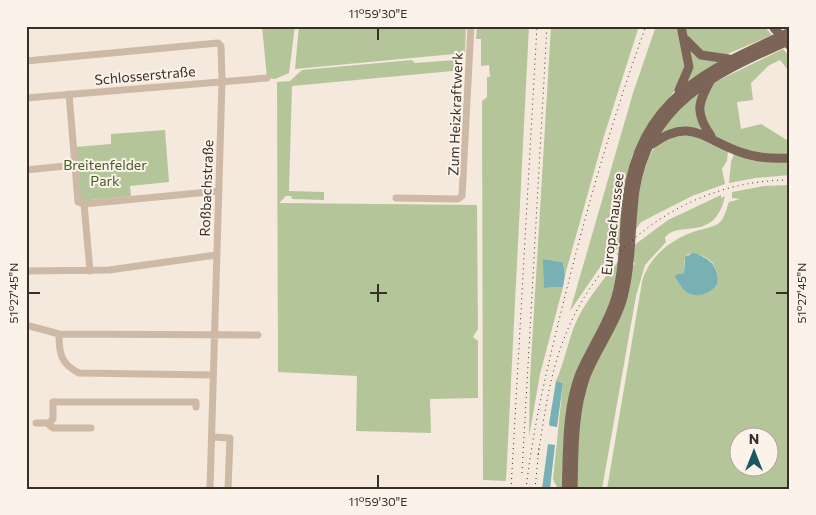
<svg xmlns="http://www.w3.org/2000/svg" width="816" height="515" font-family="Commissioner,sans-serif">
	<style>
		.green { fill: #b5c59a; fill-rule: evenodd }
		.water { fill: #78b0b4 }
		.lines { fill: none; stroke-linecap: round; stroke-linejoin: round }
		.minor { stroke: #ceb9a6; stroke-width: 7 }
		.major { stroke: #7c6557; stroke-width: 9 }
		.rail { stroke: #392e28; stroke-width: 1; stroke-dasharray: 1 4; stroke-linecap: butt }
		.major-bridge { stroke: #7c6557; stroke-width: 9 }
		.ticks { fill: none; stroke: #392e28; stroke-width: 2 }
		.labels { text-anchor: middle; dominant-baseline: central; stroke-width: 4; stroke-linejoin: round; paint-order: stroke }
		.street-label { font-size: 14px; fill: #392e28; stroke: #fbf3e9 }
		.park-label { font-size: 14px; fill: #475a29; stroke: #fbf3e9 }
		.neatline { fill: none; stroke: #392e28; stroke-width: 2 }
		.ticks-label { font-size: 12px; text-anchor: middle; fill: #392e28 }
	</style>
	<rect width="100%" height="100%" fill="#f4e9dc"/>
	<!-- green -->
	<path class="green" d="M262 26H295L289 73 275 79 267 78Z
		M299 26H466L465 53 295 69Z
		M477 26H529L506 481 483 480 482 101 487 97V77H490L489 65 481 66V39H476Z
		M551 26H639L604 136 565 275 563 262 544 259 545 288 563 287 540 374 529 437 530 378Z
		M656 26H679L687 61 677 88 651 120 632 156 625 186 619 247 598 270 570 311 633 93Z
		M684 26H764L772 35 725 55 701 52 687 36Z
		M783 49 790 57V68L788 70 780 60 768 66 751 83 753 100 737 102 741 129 761 124 790 142V155C768 155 717 150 707 127 704 120 704 111 702 103L715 82Z
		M690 50 720 61 684 85Z
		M412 60 415 63 456 60 464 66 463 70 292 86 289 191 324 192V200L292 199 291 196H286L279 203 477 205 478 329 473 337 478 341V398L430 399 431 433 356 431 357 376 278 372 277 82 290 81 302 70Z
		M703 90 705 132 662 135 660 133 681 105Z
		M165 130 169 182 130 186 131 196 80 201 75 147 111 144V134Z
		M683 131 728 151 727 161 722 169 725 184 692 196 641 222 634 232C636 212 642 156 659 143 665 138 676 135 683 131Z
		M734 154 790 160V175L755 178 729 183 731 162Z
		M790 185V489H607L642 282C648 258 670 240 693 232 701 229 712 228 719 223 725 218 726 209 729 202L740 199 732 198V192L764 186ZM688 254C694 255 700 254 705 257 722 266 721 289 703 294L677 274 684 273V261ZM738 438H768V468H738Z
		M721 195V198L725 196C715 244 677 219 665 238L666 242 645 265 636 296 602 489H576L579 429 585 391 631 267 635 264 632 258 633 246 668 220Z
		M620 259 618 278 563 462 561 489H558L553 479 563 383 556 381C564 363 568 341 576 322 587 298 605 278 620 259Z"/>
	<!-- water -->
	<path class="water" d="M693 253C709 257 720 267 717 284 711 294 694 300 684 290 681 287 678 281 675 277L677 274 684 273 685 257Z
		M543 259 563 262 565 275 563 287 544 288Z
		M556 381 563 383 557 427 550 426 549 424Z
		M548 444 555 445 550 489H542Z"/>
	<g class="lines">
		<!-- minor -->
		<path class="minor" d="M26 61 218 43 221 46 222 81 210 489
			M69 94 78 202 84 204 90 271
			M26 98 267 78
			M26 170 75 165
			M396 198 458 199 462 196 471 26
			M84 204 219 191
			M26 271 109 270 216 255
			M26 325 59 334 258 335
			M59 334C59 354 61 364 79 373L213 375
			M36 423H49L53 419V402H196V407
			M47 423 53 428H91
			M212 437 230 438 228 489"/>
		<!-- major -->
		<path class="major" d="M686 40 701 55 729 59
			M679 90 689 67 681 26
			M711 136C694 112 698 102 712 78
			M652 144C691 116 704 140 740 152 756 158 773 159 790 158
			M566 489C568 451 566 412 579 376 590 349 608 325 616 297 625 265 623 231 627 199 640 98 708 69 790 32
			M573 489C574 451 573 412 586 376 596 350 614 327 622 301 632 265 630 227 635 191 649 101 717 73 790 40"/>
		<!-- rail -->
		<path class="rail" d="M538 455C544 418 549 379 562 344 596 248 687 180 790 180
			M522 473 547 26
			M511 489 537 26
			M526 489C534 419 551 352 568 284 590 197 615 111 646 26
			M535 489 539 448"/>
		<!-- major-bridge -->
		<path class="major-bridge" d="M774 28 790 46"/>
	</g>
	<!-- ticks -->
	<path class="ticks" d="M378 28V40M378 284V302M28 293H40M370 293H387M776 293H788M378 475V488"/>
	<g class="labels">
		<!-- street labels -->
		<g class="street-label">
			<text transform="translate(145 75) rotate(-5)">Schlosserstraße</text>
			<text transform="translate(455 114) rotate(-88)">Zum Heizkraftwerk</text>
			<text transform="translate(206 188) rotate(-88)">Roßbachstraße</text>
			<text transform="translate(612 224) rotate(-83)">Europachaussee</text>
		</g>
		<!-- park labels -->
		<g class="park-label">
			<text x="105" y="164">Breitenfelder<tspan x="105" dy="16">Park</tspan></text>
		</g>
	</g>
	<!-- border -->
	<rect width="816" height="515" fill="none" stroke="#fbf3e9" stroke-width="55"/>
	<!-- north arrow -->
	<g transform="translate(754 452)"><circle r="24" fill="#fbf3e9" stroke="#ada49c"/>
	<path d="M0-4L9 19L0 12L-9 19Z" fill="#19585f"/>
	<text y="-8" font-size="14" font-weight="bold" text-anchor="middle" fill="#392e28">N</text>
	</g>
	<rect x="28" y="28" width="760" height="460" class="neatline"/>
	<g class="ticks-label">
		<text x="378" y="18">11°59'30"E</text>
		<text transform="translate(14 293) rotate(-90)" y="4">51°27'45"N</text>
		<text transform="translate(802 293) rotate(-90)" y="4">51°27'45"N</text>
		<text x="378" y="506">11°59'30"E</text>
	</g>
</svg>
